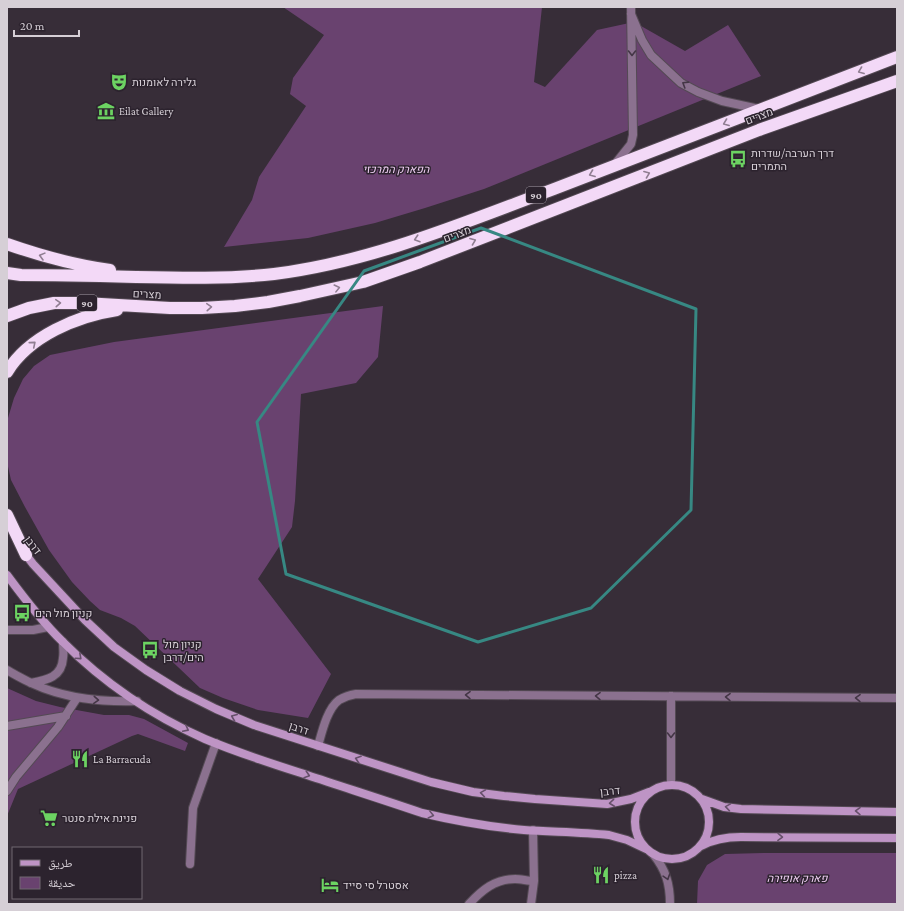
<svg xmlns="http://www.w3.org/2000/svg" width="904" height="911" font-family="'Crimson Pro','Noto Naskh Arabic',Heebo,serif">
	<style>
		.green { fill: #69426f }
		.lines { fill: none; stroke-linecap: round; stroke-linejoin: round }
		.lane-casing { stroke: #544a54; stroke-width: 10 }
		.street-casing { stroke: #544a54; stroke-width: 10 }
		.secondary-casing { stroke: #544a54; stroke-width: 10 }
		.highway-casing { stroke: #544a54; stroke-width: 14 }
		.lane { stroke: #8b718f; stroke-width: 8 }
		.street { stroke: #8b718f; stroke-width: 8 }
		.secondary { stroke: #be94c5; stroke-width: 8 }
		.highway { stroke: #f3d9f7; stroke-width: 12 }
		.oneway { stroke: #443646 }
		.oneway2 { stroke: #907e92 }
		.oneway3 { stroke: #66506a }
		.marked { fill: none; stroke: #378883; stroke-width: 3; stroke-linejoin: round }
		.labels { text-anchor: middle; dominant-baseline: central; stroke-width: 3; stroke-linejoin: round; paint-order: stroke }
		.shield { fill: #2c232e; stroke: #a39ba4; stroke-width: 1 }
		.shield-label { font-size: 10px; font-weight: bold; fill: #d6cfd6 }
		.poi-label { font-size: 11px; fill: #d6cfd6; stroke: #2c232e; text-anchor: start }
		.street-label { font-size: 11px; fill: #d6cfd6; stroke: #2c232e }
		.park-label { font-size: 11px; font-style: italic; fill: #f2d1f6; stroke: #2c232e }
	</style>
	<rect width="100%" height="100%" fill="#372d38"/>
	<!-- green -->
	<path class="green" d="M283 7H542L534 82 545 87 597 30 634 22 685 51 728 25 761 76 484 189 425 208 375 223 308 238 224 247 252 200 259 177 306 106 290 94 293 78 324 35Z
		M383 306 378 357 356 383 301 394 295 501 292 527 258 579 331 674 308 718 258 710 223 698 200 688 135 626 121 618 100 610 90 601 72 582 49 550 25 507 11 480 7 462 8 418 14 398 23 379 34 366 50 355 114 342Z
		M7 688 36 701 60 707 104 715H129L144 719 188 743 185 751 138 734 132 736 18 789 7 816Z
		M763 853H897V904H697L698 881 707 865 725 854Z"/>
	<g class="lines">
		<!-- lane casing -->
		<g class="lane-casing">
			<path id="lane" d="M631 14 642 40 651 55 681 83 698 92 722 101 759 109
				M615 164 631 144 633 135 631 7
				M7 670C15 675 23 679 31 683 65 699 101 702 137 701
				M31 683C47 680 62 677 63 658 64 653 63 648 63 642
				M318 746C322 732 327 709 339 700 344 697 350 695 356 694L897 698
				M671 784V696
				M190 864 193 808 216 743
				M469 904C482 890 495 879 515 879 521 879 528 881 534 881
				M531 904 534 881 533 830"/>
		</g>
		<!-- street casing -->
		<g class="street-casing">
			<path id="street" d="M7 630H33L48 627
				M7 726 66 716
				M7 791 16 777 58 727 77 698
				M653 854C666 870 670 884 670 904"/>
		</g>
		<!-- secondary casing -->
		<g class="secondary-casing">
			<path id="secondary" d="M23 551 33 564 85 620 114 647 146 670 180 691 216 709 254 725 431 782 473 792 504 796 535 799 607 804 631 799 649 792
				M7 575C24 598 42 622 63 642 103 682 153 716 205 739 238 753 273 764 307 775 346 788 384 800 422 813 456 821 490 827 524 830 553 832 581 832 609 835L627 840 646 849
				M635 822a37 37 0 1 1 74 0a37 37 0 1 1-74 0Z
				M702 799 724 807 741 809 897 812
				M701 846C714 839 727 837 741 837L897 838"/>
		</g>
		<!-- highway casing -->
		<g class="highway-casing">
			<path id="highway" d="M7 244C41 256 74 265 110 270
				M7 273 21 275C60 275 98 276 136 277 182 278 228 279 274 274 371 262 463 223 554 189 668 145 783 101 897 57
				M7 316 29 308 54 303H84L170 308H202L235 306 268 302 300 296 363 282 420 262 759 130 897 81
				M7 372C29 336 77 316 117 310
				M7 515 26 555"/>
		</g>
		<!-- lane -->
		<use href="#lane" class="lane"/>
		<!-- street -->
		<use href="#street" class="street"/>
		<!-- secondary -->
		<use href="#secondary" class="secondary"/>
		<!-- highway -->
		<use href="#highway" class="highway"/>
	</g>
	<!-- one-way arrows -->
	<defs><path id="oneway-chevron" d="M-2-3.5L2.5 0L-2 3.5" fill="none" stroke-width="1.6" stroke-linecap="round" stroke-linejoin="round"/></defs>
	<g class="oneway">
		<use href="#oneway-chevron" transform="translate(632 53) rotate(90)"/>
		<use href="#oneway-chevron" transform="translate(685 84) rotate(-148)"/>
		<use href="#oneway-chevron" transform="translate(468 695) rotate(-179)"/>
		<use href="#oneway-chevron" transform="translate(598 696) rotate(-179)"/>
		<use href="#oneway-chevron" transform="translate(728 697) rotate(-179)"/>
		<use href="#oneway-chevron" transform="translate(858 698) rotate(-179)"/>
		<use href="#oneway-chevron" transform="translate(96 700) rotate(4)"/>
		<use href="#oneway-chevron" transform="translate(671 735) rotate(90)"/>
		<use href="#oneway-chevron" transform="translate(667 877) rotate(72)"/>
	</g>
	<g class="oneway2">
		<use href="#oneway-chevron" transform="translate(861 71) rotate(159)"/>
		<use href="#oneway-chevron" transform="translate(726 123) rotate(159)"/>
		<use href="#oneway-chevron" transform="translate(592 174) rotate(159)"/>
		<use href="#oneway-chevron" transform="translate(647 174) rotate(-21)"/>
		<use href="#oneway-chevron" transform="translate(417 239) rotate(162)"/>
		<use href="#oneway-chevron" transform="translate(473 241) rotate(-21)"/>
		<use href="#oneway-chevron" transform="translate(42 256) rotate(-165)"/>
		<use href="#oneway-chevron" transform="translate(337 288) rotate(-14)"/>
		<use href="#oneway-chevron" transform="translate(58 303) rotate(-4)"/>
		<use href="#oneway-chevron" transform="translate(209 307) rotate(-4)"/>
		<use href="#oneway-chevron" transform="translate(33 344) rotate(-40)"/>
	</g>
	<g class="oneway3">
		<use href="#oneway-chevron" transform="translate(79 657) rotate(42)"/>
		<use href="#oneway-chevron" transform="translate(234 717) rotate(-158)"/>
		<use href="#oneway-chevron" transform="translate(186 729) rotate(27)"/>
		<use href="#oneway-chevron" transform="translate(358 759) rotate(-162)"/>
		<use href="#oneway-chevron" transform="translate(307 775) rotate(18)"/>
		<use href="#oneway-chevron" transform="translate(483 793) rotate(-171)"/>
		<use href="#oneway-chevron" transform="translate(612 803) rotate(174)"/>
		<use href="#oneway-chevron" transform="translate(728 807) rotate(-171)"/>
		<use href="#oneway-chevron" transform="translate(858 811) rotate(-179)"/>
		<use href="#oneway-chevron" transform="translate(431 815) rotate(14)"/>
		<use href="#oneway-chevron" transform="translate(780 837) rotate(1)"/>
	</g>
	<!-- marked area -->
	<path class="marked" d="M481 228 696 309 691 510 591 608 478 642 286 574 257 422 364 271Z"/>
	<!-- icons -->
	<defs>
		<g id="theatre-bare" transform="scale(1.38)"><path d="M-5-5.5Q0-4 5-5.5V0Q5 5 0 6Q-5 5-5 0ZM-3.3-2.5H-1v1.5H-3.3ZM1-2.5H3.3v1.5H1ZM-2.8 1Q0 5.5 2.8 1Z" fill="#6cd362" stroke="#2c232e" stroke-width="2.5" paint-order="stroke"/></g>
		<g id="museum-bare" transform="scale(1.38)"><path d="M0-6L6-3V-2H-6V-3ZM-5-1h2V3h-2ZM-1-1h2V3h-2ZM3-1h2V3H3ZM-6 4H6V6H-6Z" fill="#6cd362" stroke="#2c232e" stroke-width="2.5" paint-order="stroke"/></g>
		<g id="bus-bare" transform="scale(1.38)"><path d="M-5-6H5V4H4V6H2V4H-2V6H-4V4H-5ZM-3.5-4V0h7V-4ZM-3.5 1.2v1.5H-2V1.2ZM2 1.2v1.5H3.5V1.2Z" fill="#6cd362" stroke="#2c232e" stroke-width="2.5" paint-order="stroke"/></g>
		<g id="restaurant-bare" transform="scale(1.38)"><path d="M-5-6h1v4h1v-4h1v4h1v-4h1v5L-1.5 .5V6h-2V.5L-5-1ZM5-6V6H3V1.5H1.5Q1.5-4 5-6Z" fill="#6cd362" stroke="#2c232e" stroke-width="2.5" paint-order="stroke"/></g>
		<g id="supermarket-bare" transform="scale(1.38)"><path d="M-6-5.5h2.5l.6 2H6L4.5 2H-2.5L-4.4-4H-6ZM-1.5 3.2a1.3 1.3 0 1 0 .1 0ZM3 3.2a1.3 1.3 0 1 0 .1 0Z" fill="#6cd362" stroke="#2c232e" stroke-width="2.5" paint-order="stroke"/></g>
		<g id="hotel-bare" transform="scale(1.38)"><path d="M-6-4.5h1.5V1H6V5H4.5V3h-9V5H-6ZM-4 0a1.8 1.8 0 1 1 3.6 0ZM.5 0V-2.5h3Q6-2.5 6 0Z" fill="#6cd362" stroke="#2c232e" stroke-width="2.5" paint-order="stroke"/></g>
	</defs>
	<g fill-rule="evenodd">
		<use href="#theatre-bare" x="119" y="82"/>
		<use href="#museum-bare" x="106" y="111"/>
		<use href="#bus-bare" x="738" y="159"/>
		<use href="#bus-bare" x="22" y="613"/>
		<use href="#bus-bare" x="150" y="650"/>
		<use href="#restaurant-bare" x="80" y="759"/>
		<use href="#supermarket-bare" x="49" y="818"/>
		<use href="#restaurant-bare" x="601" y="875"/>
		<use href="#hotel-bare" x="330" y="885"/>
	</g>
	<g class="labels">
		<!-- shield labels -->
		<g class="shield">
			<rect x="526" y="187" width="20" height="16" rx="3"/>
			<rect x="77" y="295" width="20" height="16" rx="3"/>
		</g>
		<g class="shield-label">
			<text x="536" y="195">90</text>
			<text x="87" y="303">90</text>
		</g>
		<!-- poi labels -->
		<g class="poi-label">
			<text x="132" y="82">גלירה לאומנות</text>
			<text x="119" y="111">Eilat Gallery</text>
			<text x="751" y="153">דרך הערבה/שדרות<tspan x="751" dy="13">התמרים</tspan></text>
			<text x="35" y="613">קניון מול הים</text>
			<text x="163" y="644">קניון מול<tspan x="163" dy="13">הים/דרבן</tspan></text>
			<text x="93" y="759">La Barracuda</text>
			<text x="62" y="818">פנינת אילת סנטר</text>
			<text x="614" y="875">pizza</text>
			<text x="343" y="885">אסטרל סי סייד</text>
		</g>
		<!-- street labels -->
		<g class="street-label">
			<text transform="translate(759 116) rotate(-21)">מצרים</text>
			<text transform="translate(457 234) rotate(-21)">מצרים</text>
			<text transform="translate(147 294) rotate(3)">מצרים</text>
			<text transform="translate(33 545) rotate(53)">דרבן</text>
			<text transform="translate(299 728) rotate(18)">דרבן</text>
			<text transform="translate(610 791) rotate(-5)">דרבן</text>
		</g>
		<!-- park labels -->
		<g class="park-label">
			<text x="396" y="169">הפארק המרכזי</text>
			<text x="797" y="878">פארק אופירה</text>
		</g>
	</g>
	<!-- border -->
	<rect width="904" height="911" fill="none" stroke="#d6cfd6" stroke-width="16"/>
	<!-- legend -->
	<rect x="12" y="847" width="130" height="52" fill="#2c232e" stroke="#706871"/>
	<rect x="20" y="860" width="20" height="6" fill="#be94c5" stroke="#706871"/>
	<text x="48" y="867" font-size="12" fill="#d6cfd6">طريق</text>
	<rect x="20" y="877" width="20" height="12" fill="#69426f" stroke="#706871"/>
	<text x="48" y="887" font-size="12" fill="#d6cfd6">حديقة</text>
	<!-- scale -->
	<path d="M14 30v6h65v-6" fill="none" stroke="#d6cfd6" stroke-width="2"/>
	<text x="20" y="30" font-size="12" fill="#d6cfd6" stroke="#2c232e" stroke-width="3" paint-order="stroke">20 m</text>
</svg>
